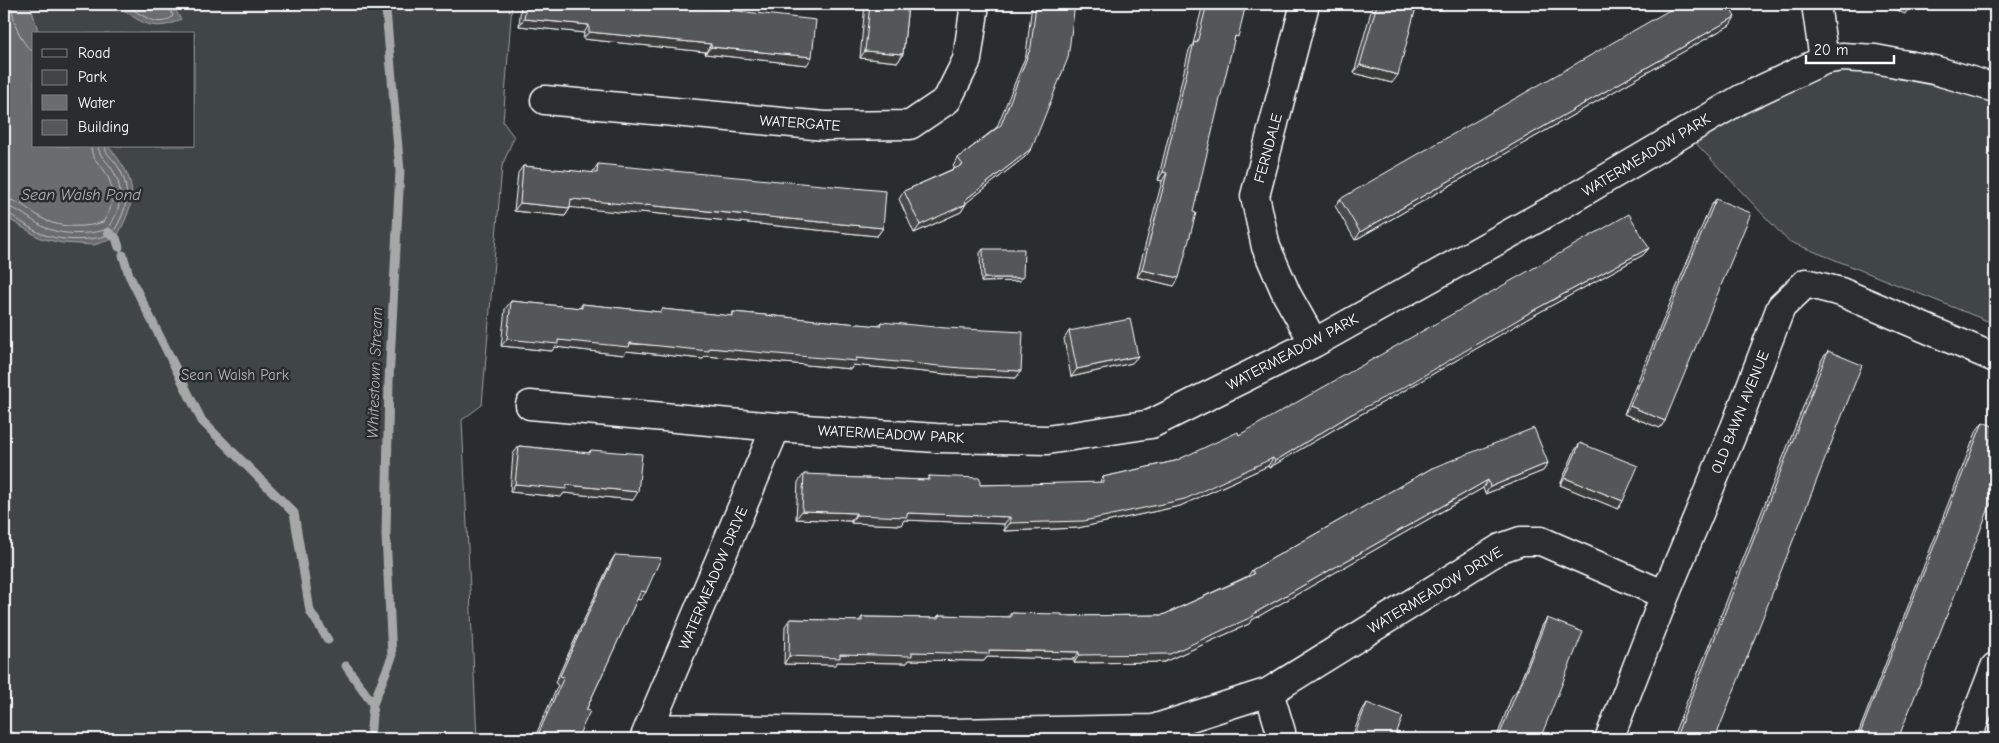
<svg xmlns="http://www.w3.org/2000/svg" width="1999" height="743" font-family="'Comic Neue',sans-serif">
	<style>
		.green { fill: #414445; stroke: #a0a2a2; fill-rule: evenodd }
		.water { fill: #6a6c6d; stroke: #a6a7a7 }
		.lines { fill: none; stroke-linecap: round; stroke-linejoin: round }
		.shore { stroke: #c3c4c5; stroke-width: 1 }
		.stream { stroke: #a6a7a7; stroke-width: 9 }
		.street-casing { stroke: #fff; stroke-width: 31 }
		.street { stroke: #2a2d2e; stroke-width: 28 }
		.wall { fill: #494b4c; stroke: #fff }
		.shaded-wall { fill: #3c3d3e; stroke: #fff }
		.building { fill: #555758; stroke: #fff }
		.labels { text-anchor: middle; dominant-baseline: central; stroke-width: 5; stroke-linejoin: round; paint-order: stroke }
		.street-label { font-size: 15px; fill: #fff; stroke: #2a2d2e }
		.park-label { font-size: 15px; fill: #b3b4b5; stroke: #2a2d2e }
		.water-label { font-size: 16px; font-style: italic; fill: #b4b6b6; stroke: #2a2d2e }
	</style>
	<rect width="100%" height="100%" fill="#2a2d2e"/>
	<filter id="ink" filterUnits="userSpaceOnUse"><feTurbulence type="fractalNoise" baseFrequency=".02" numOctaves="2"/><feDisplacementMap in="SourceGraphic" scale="10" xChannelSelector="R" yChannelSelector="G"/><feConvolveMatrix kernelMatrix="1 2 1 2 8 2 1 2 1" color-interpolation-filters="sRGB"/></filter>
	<g filter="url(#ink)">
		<!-- green -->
		<path class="green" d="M4 4H512L503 122 514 137 502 166 482 405 462 420 477 739H24L19 734 4 730ZM34 34H194V146H34Z
			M1840 67 1995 98V324L1788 241 1691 138Z"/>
		<!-- water -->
		<path class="water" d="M4 4H30L39 34H34V146H108C138 180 138 200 116 238L94 245 62 243 40 238 4 216Z
			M117 4H171L181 19C155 34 138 22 117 4Z"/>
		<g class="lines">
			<!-- shore -->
			<path class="shore" d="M12 4C12 18 20 45 34 52
				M125 4C137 12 159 31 173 16L168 4
				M4 199C19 199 32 213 45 220 61 228 87 228 103 222 115 205 116 188 104 170 98 162 91 158 91 146
				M4 206C17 207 30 220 42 226 60 236 89 235 108 229 122 208 125 187 110 166 105 159 99 156 98 146
				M4 212 8 213C19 220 30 229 42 234 64 242 91 241 112 234 128 210 133 187 115 162 111 157 105 153 105 146"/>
			<!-- stream -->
			<path class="stream" d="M108 232 116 238 119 247
				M123 255 129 275 202 421 294 513 310 611 328 640
				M346 666 373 704
				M370 739 373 704 392 657 386 535 389 381 400 171 386 10 387 4"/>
			<!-- street casing -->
			<g class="street-casing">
				<path id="street" d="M1305 4 1255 196 1266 247 1287 295 1314 343
					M1816 4 1824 60
					M545 100 825 126 910 125 947 100 967 60 975 4
					M530 405 776 427 936 438 1047 440 1151 424 1314 343 1568 201 1741 99 1824 60 1842 57 1875 59 1934 70 1995 88
					M1269 692 1281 732 1280 739
					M649 728 953 733 1153 729 1269 692 1501 548 1521 541H1541L1665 595
					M644 739 776 427
					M1609 739 1665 595 1736 425 1781 307 1806 283 1841 292 1995 358
					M1967 739 1995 667"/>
			</g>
			<!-- street -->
			<use href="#street" class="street"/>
		</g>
		<!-- wall -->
		<path class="wall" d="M521 4H676L807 65 705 54 706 52 583 39 584 33 519 26Z
			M865 4H908L903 54 898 62 860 58Z
			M1032 4H1075L1026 156 966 203 961 212 914 233 899 199 904 191 955 168 953 166 958 158 997 127 1026 55Z
			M1203 4H1246L1233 43 1174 286 1137 277 1162 181 1158 180 1189 50 1193 44Z
			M1373 4H1417L1392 83 1354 73Z
			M1883 4H1912L1905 14Z
			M1730 25 1355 240 1335 206 1340 199Z
			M1995 30V44L1990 42Z
			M598 164 883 228 877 236 640 212 639 214 571 207 565 216 514 211 518 173 523 166 592 173Z
			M1716 199 1665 421 1660 428 1624 414 1710 207Z
			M1649 248 1643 255 1529 318 1400 393 1345 423 1269 468 1268 466 1180 506 1078 528 1004 531V524L904 520 901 525 851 523V521L796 519 798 482 804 474 829 477 927 480 929 476 980 485 1099 483 1103 477 1175 461 1239 435Z
			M983 249 1023 278 1020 281 981 282 980 253Z
			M511 301 580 308 582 304 660 312 662 309 731 316 733 312 878 326 881 322 1021 371 1016 378 956 375 853 365 851 369 706 356 703 359 626 351 624 355 555 347 552 351 501 346 505 309Z
			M1069 331 1138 356 1132 363 1071 377 1064 339Z
			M1828 351 1715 739H1672L1822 359Z
			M1983 422 1898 739H1856L1977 430Z
			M1580 443 1623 501 1618 509 1560 485 1575 450Z
			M519 446 588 453 591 450 633 500 564 493 561 497 510 492 513 454Z
			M1548 463 1543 471 1485 494 1483 488 1252 620 1249 624 1164 662 1074 663V659L987 657 984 661 909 660 907 663 837 662 835 665 784 664 785 626 790 619 859 621 862 617 936 618 939 615 1008 617 1011 613 1062 616 1163 615 1248 576 1252 570 1432 468Z
			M615 555 640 600 637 599 586 710 577 739H534L558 685 555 683 610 563Z
			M1547 618 1540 739H1496L1512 696 1517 690 1542 626Z
			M1367 703 1394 739H1351L1362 711Z"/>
		<!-- shaded-wall -->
		<path class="shaded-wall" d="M1735 17 1730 25 1355 240 1360 232Z
			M524 19 589 25 584 33 519 26Z
			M589 32 711 44 706 52 583 39Z
			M711 47 812 57 807 65 705 54Z
			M865 51 903 54 898 62 860 58Z
			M1360 65 1398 75 1392 83 1354 73Z
			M1032 148 1026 156 961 207 966 204 961 212 914 233 920 225 965 200Z
			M1163 172 1167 173 1162 181 1158 180Z
			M571 199 645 205 883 228 877 236 640 212 639 214 566 207Z
			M520 203 570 208 565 216 514 211Z
			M1649 248 1643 255 1529 318 1400 393 1345 423 1269 468 1275 461 1350 415 1534 310Z
			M1142 270 1179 278 1174 286 1137 277Z
			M984 278H1023L1020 281 981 282Z
			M507 339 558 340 709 348 856 358 1021 371 1016 378 956 375 853 365 851 369 706 356 703 359 626 351 624 355 555 347 552 351 501 346Z
			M1138 356 1132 363 1071 377 1077 369Z
			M1630 406 1665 421 1660 428 1624 414Z
			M1273 458 1268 466 1180 506 1078 528 1004 531 1010 523Z
			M1548 463 1543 471 1485 494 1490 487Z
			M1565 478 1623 501 1618 509 1560 485Z
			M1488 480 1483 488 1252 620 1249 624 1164 662 1074 663 1079 655 1253 614Z
			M515 484 567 485 638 492 633 500 564 493 561 497 510 492Z
			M802 511 856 513 851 521 796 519Z
			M907 513 1010 517 1004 524 904 520 901 525 851 523 856 515Z
			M641 591 646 592 640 600 635 598Z
			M989 650 1079 652 1074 659 987 657 984 661 909 660 907 663 837 662 835 665 784 664 789 656 840 654Z"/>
		<!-- building -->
		<path class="building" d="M526 4H676L816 20 812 57 711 47V44L589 32V25L524 19Z
			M870 4H908L903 54 865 51Z
			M1036 4H1075L1068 58 1032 148 965 200 966 204 920 225 904 191 963 165 958 158 1001 125 1031 47Z
			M1207 4H1246L1238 37 1235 36 1193 212 1196 213 1179 278 1142 270 1167 173 1163 172 1194 42 1197 43Z
			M1377 4H1417L1398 75 1360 65Z
			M1680 4H1728L1735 17 1360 232 1340 199Z
			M1905 4H1912L1911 6Z
			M598 164 886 191 883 228 645 205V206L571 199 570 208 520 203 523 166 597 173Z
			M1716 199 1751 213 1665 421 1630 406Z
			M1629 214 1649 248 1534 310 1406 386 1350 415 1275 461 1273 458 1185 499 1084 521 1010 523V517L907 513V517L856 515V513L802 511 804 474 829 475V477L929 480V476L980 478V485L1104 482 1103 477 1175 461 1238 432 1239 435Z
			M983 249H1024L1023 278H984Z
			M511 301 582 308V304L661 312 662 309 733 316V312L880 326 881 322 946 328 1023 332 1021 371 961 368 856 358V361L709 348V351L630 343 629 347 558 340V344L507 339Z
			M1130 319 1138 356 1077 369 1069 331Z
			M1828 351 1862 365 1715 739H1675Z
			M1983 422 1995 427V493L1898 739H1858Z
			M1534 428 1548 463 1490 487 1488 480 1253 614 1254 616 1170 654 1079 655V652L989 650V654L912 652V656L840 654V658L789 656 790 619 862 621V617L939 618V615L1011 617V613L1062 614V616L1163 615 1254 574 1252 570 1432 468Z
			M1580 443 1638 466 1623 501 1565 478Z
			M519 446 590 453 591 450 642 454 638 492 567 485 566 489 515 484Z
			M615 555 661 558 646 592 641 591 586 710 590 711 577 739H536L564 677 560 676Z
			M1547 618 1583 632 1540 739H1498L1518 689H1519Z
			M1367 703 1403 717 1394 739H1353Z"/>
	</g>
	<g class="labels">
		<!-- street labels -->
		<g class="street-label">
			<text transform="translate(800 123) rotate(4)">WATERGATE</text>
			<text transform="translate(1268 148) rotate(-75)">FERNDALE</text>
			<text transform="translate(1646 155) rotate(-31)">WATERMEADOW PARK</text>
			<text transform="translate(1292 352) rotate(-28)">WATERMEADOW PARK</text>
			<text transform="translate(1740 412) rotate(-68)">OLD BAWN AVENUE</text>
			<text transform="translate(891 434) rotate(3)">WATERMEADOW PARK</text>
			<text transform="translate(713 578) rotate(-67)">WATERMEADOW DRIVE</text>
			<text transform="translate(1435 590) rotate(-31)">WATERMEADOW DRIVE</text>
		</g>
		<!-- park labels -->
		<g class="park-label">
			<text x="235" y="375">Sean Walsh Park</text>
		</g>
		<!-- water labels -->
		<g class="water-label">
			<text x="81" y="195">Sean Walsh Pond</text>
			<text transform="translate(375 373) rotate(-88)">Whitestown Stream</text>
		</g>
	</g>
	<!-- margin -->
	<rect width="1999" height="743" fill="none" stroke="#2a2d2e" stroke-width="20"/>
	<rect x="10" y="10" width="1979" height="723" fill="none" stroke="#fff" stroke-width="2" filter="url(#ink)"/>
	<!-- legend -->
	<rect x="32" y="32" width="162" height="115" fill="#2a2d2e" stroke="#7f8182"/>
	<rect x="42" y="49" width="25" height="8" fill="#2a2d2e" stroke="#7f8182"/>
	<text x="78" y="58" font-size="15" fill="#ffffff">Road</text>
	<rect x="42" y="70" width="25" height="15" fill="#414445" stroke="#7f8182"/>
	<text x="78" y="82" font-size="15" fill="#ffffff">Park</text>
	<rect x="42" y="95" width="25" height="15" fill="#6a6c6d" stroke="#7f8182"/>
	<text x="78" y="108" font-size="15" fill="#ffffff">Water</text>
	<rect x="42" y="120" width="25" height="15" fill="#555758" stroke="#7f8182"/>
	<text x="78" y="132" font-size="15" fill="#ffffff">Building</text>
	<!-- scale -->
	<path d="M1806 55v8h88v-8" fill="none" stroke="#ffffff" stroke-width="2.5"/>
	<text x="1814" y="55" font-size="15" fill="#ffffff" stroke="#2a2d2e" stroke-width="4" paint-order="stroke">20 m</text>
</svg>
